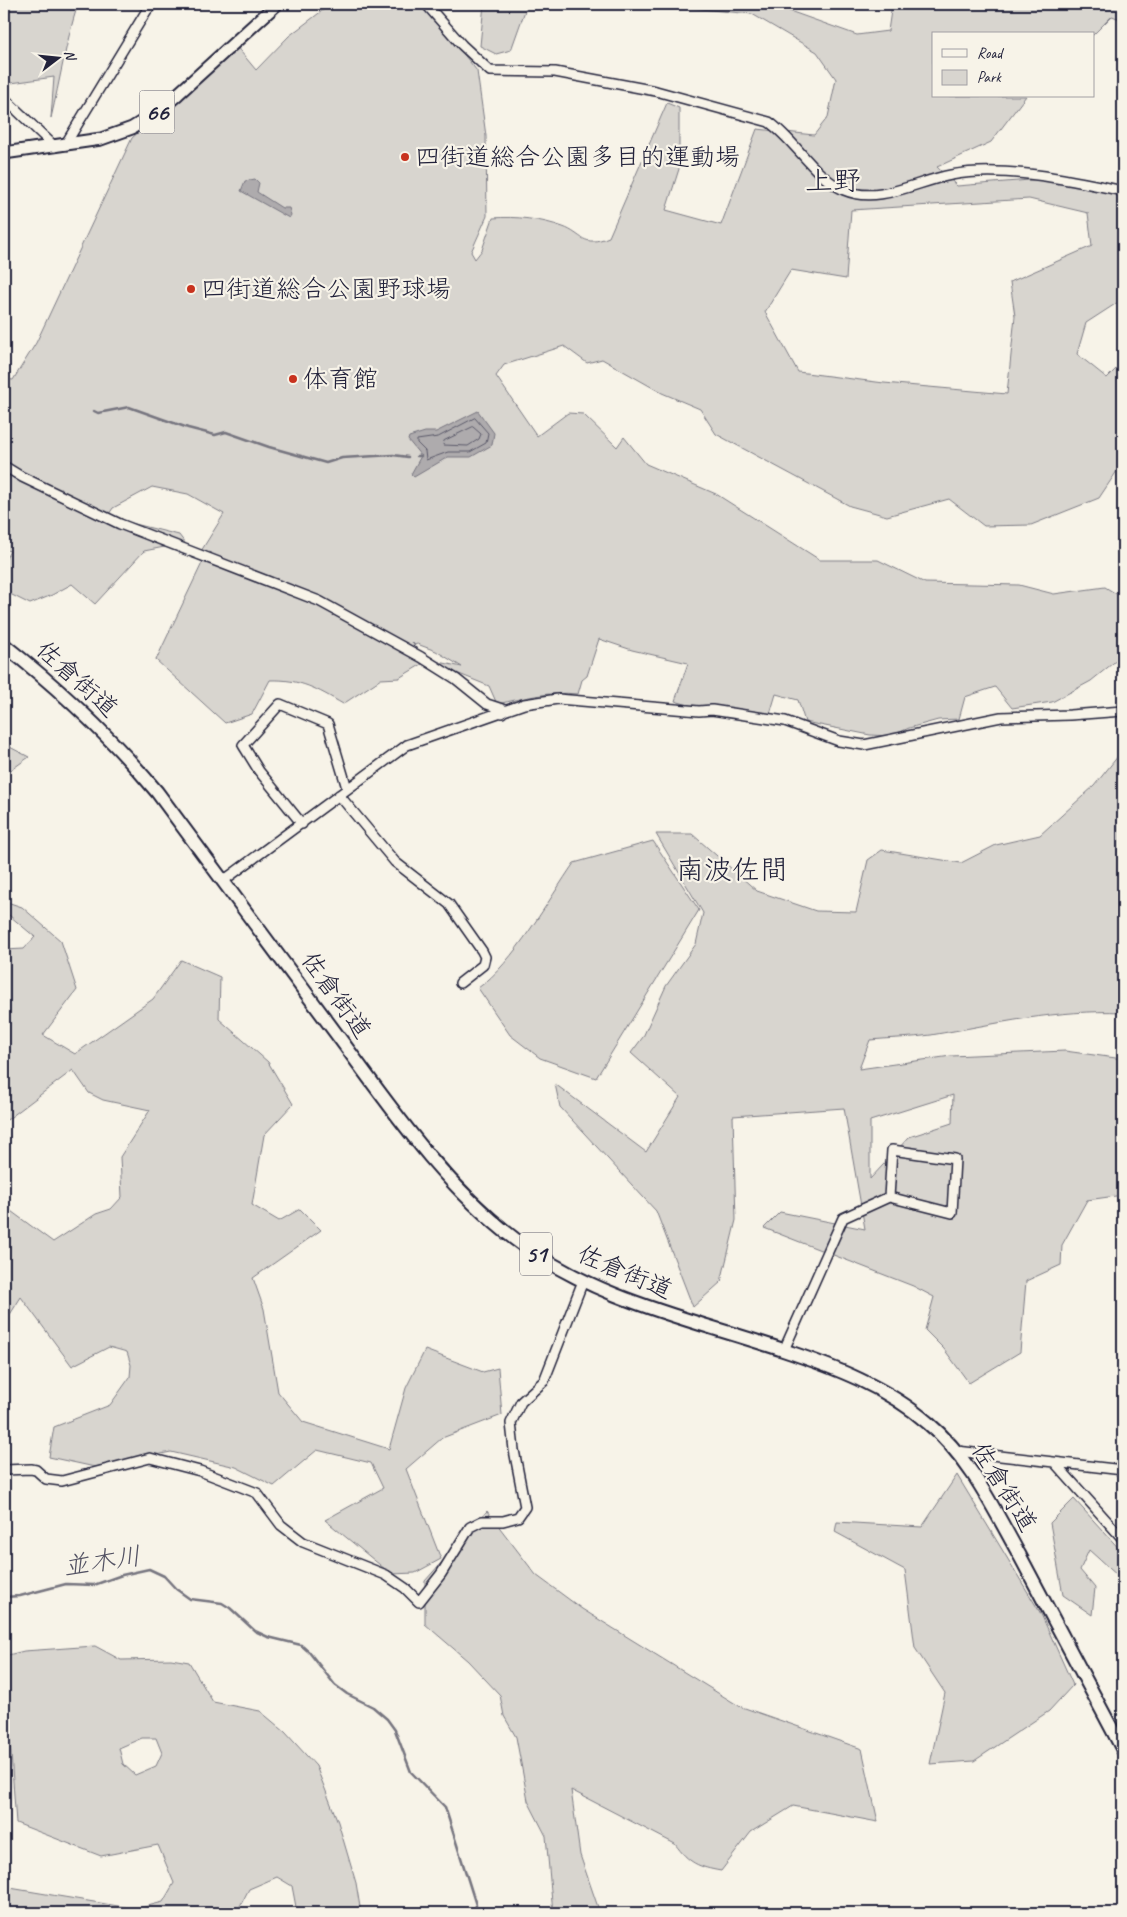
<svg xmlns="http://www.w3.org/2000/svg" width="1127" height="1917" font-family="Caveat,'Klee One',sans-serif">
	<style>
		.green { fill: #d8d5cf; stroke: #7d7c85; fill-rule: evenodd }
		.water { fill: #aeabad; stroke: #76747f }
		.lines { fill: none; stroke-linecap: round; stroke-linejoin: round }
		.shore { stroke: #5a5969; stroke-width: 1 }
		.stream { stroke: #76747f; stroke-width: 2.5 }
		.minor-casing { stroke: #22223b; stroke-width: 12 }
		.major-casing { stroke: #22223b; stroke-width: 15 }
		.highway-casing { stroke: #22223b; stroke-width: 16 }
		.minor { stroke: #f7f3e8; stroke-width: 9 }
		.major { stroke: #f7f3e8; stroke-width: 11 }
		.highway { stroke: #f7f3e8; stroke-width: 12 }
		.poi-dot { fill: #c8321e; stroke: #f7f3e8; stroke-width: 2 }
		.labels { text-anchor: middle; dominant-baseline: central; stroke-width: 4.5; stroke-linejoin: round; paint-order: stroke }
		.shield { fill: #f7f3e8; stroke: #62616f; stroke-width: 1 }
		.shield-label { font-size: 24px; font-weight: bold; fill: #22223b }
		.poi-label { font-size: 25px; fill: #22223b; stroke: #f7f3e8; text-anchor: start }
		.street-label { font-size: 25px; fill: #22223b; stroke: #f7f3e8 }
		.water-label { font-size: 26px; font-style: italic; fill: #535263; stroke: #f7f3e8 }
		.quarter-label { font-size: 28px; fill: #22223b; stroke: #f7f3e8 }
	</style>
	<rect width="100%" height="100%" fill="#f7f3e8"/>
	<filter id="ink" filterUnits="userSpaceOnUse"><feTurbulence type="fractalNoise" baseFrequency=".02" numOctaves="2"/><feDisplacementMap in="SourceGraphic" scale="10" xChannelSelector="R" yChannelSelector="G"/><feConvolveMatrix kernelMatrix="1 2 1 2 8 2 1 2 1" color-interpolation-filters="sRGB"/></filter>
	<g filter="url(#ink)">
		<!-- green -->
		<path class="green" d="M4 4H78C66 41 60 80 51 118L54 77 4 84Z
			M331 4H424L477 71 486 136 487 216 471 252 475 259 482 250 493 218C516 216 541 219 563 227 583 234 582 248 609 237L667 103 679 108V169L666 210 721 225 757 129 814 135 828 117 836 79 817 52 752 14 649 4H770L857 35 888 31 892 4H1123V20L1112 16 1093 35 933 34V96H1026L991 142 937 167 957 186 1066 177 1123 193V299L1086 323 1077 354 1107 378 1123 362V462L1099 498 1031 525 984 526 949 499 887 516 850 506 716 434 700 409 662 393 602 359 587 363 564 346 504 365 496 376 537 436 568 413 583 414 617 447 624 437 646 464 716 494 820 560H878L925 583 1019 585 1054 594 1105 587 1123 598V655L1091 681 1052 702 1012 708 995 687 965 697 959 719 938 720 909 728 891 736 870 735 805 722 798 700 776 694 770 714 695 707 675 701 688 663 632 650 599 639 587 676 582 680 578 694C549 691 525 698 497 704L489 686 427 661 399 678 381 679 343 704C317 689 301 679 270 680L252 714 225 723 156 660 204 559 198 556 224 514 188 494 152 487 113 508 107 517 179 535 185 543 144 551 95 604 72 584 52 595 30 604 6 592 4 562 10 551 4 549V379L13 380 36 343 132 138 236 46 256 70 289 36ZM1029 199 1088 213 1092 246 1010 282 1015 316 1007 394 884 383 798 372 765 312 791 270 846 279 851 210ZM412 642 415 645 417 644 436 651 462 667 421 658Z
			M484 4H541L527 5 511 50 496 54 480 46Z
			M4 744 29 757 4 775Z
			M1123 750V1012C1057 1009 996 1024 931 1035 911 1038 890 1038 870 1040L859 1069 951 1056 1065 1051 1123 1059V1195L1087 1200 1062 1245 1061 1265 1026 1281 1020 1352 969 1383 944 1349 925 1330 934 1297 913 1286 764 1228 780 1212 865 1229 844 1108 733 1116 736 1220 721 1282 693 1307 656 1211 560 1107 555 1084 646 1152 680 1097 631 1053 643 1037 666 986 696 944 703 913 656 834H692L757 891 816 911 856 912 868 860 882 850 961 863 996 845 1040 835 1094 786ZM953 1095 952 1123 909 1137 870 1179V1121Z
			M653 841 699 910 596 1078 540 1058 510 1035 478 988C513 964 549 899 574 863Z
			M4 901 22 907 61 941 77 990 43 1035 75 1054 153 999 181 960 220 977 219 1019 268 1062 293 1104 264 1135 252 1205 279 1221 300 1209 321 1230 253 1278 264 1309 278 1392 303 1422 389 1449 406 1388 425 1350 483 1372 498 1368 502 1415 442 1438 406 1469 441 1559 415 1573 391 1574 325 1520 383 1488 371 1463 317 1450 274 1486 236 1467 171 1452 95 1467 49 1457 54 1427 110 1405 130 1377 131 1365 127 1352 109 1347 72 1366 21 1297 4 1324V1206L53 1242 96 1214 111 1209 122 1197 120 1157 150 1110 103 1100 89 1093 73 1070 7 1120 4 1115V950L24 949 35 937 4 911Z
			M957 1475 1041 1614 1073 1685 1049 1711 974 1761 930 1764 945 1693 915 1648 905 1570 835 1532 837 1522 922 1527Z
			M1074 1499 1123 1553V1575L1119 1577 1089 1550 1080 1570 1095 1588 1092 1615 1063 1595 1050 1523Z
			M487 1511 536 1575 582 1609 739 1706 862 1749 878 1822 793 1806 751 1832 721 1871C698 1867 689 1863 675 1844L571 1790 580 1855 600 1913H553L546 1836 528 1801 516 1737 504 1716 500 1695 468 1661 425 1624V1581Z
			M95 1646 121 1660 171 1659 189 1662 213 1702 260 1711 285 1732 316 1766 338 1822 356 1883 361 1913H295L296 1907 292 1886 277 1877 249 1889 240 1906 243 1913H4V1887L136 1909 163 1902 174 1883 158 1845 101 1856 16 1823 9 1726 7 1716 4 1717V1656L24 1651ZM142 1738H156L162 1753 156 1766 135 1775 123 1764 119 1748Z"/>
		<!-- water -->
		<path class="water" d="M255 179 259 183 257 192 282 208H289L291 215 289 218 241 191 245 181Z
			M478 411 494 433 492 445 471 457H448L414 477 411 474 421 456 408 440 409 437 425 432H436Z"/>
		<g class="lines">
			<!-- shore -->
			<path class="shore" d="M475 418 488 433 486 443 470 452H448L426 460 425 451 417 443V440L438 437Z
				M473 427 481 434 479 439 468 446 443 445 444 441Z"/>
			<!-- stream -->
			<path class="stream" d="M94 411 98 413 129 407 188 428 215 435 226 432 269 447 326 463 342 458 393 455 408 457
				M417 456H421
				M4 1597 20 1596 66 1584 94 1585 122 1575 149 1569 164 1576 176 1589 190 1599 222 1603 230 1608 255 1631 268 1637 301 1645 309 1652 335 1685 347 1694 373 1707 387 1719 395 1730 411 1772 445 1807 476 1905 475 1913"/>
			<!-- minor casing -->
			<g class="minor-casing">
				<path id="minor" d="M426 4 462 45 490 71 555 72 656 91 769 122C796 141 813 176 844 190 879 205 917 181 951 175 1003 165 1072 180 1123 191
					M4 98 55 147
					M65 145 147 10 153 4
					M4 466 22 477 120 524 319 601 421 657 456 679 487 704 502 709V713
					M339 795 395 862 449 904 482 951 485 957 483 965 460 983
					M302 824 259 771 243 745 280 704 328 724 347 788
					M223 881 407 745 524 704 558 699 699 711 712 710 785 721 839 741 864 745 1001 717 1070 715 1123 711
					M892 1150 955 1159 952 1213 889 1197Z
					M784 1350 843 1218 889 1197
					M957 1451 1123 1470
					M1055 1463 1123 1539
					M4 1470 31 1469 36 1470 46 1479 62 1481 150 1458 200 1471 257 1493 281 1525 303 1542 386 1575 405 1588 419 1602 441 1574 470 1527 482 1521H503L518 1517 525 1507 514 1450 511 1423 521 1402 544 1381 583 1281"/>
			</g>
			<!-- major casing -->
			<g class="major-casing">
				<path id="major" d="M4 153 101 139 132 128 156 113 178 94 277 4"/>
			</g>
			<!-- highway casing -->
			<g class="highway-casing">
				<path id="highway" d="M4 645C60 689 111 737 157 792 217 872 276 952 335 1032 390 1106 441 1183 516 1240 595 1300 691 1319 783 1350 834 1367 887 1387 928 1423 971 1459 993 1508 1020 1556 1055 1621 1089 1686 1123 1750"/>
			</g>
			<!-- minor -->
			<use href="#minor" class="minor"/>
			<!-- major -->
			<use href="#major" class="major"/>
			<!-- highway -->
			<use href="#highway" class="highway"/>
		</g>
	</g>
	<!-- markers -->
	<g class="poi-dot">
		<circle cx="405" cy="157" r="5"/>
		<circle cx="191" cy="289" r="5"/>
		<circle cx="293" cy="379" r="5"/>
	</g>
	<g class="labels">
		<!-- shield labels -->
		<g class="shield">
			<rect x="139.5" y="90.5" width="35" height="43" rx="4"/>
			<rect x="520" y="1232.5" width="32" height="43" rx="4"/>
		</g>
		<g class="shield-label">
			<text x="157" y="112">66</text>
			<text x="536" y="1254">51</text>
		</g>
		<!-- poi labels -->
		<g class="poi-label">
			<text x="415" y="157">四街道総合公園多目的運動場</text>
			<text x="201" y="289">四街道総合公園野球場</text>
			<text x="303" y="379">体育館</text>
		</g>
		<!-- street labels -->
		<g class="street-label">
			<text transform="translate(77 679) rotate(42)">佐倉街道</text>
			<text transform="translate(336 995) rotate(54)">佐倉街道</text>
			<text transform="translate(625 1272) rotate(23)">佐倉街道</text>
			<text transform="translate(1004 1487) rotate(58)">佐倉街道</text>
		</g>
		<!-- water labels -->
		<g class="water-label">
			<text transform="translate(102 1561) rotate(-8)">並木川</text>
		</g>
		<!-- quarter labels -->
		<g class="quarter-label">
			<text x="833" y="180">上野</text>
			<text x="732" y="869">南波佐間</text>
		</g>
	</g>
	<!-- margin -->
	<rect width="1127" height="1917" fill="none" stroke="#f7f3e8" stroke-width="20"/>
	<rect x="10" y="10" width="1107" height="1897" fill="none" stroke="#22223b" stroke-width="2" filter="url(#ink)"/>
	<!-- legend -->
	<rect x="932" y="32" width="162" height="65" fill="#f7f3e8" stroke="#a29fa3"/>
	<rect x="942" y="49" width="25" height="8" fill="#f7f3e8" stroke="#a29fa3"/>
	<text x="977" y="58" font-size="15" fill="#22223b">Road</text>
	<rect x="942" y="70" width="25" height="15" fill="#d8d5cf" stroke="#a29fa3"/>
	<text x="977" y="82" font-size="15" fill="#22223b">Park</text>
	<!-- north arrow -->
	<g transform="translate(58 58) rotate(74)" stroke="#f7f3e8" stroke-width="4" paint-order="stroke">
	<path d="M0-4L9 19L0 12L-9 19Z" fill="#22223b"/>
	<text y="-8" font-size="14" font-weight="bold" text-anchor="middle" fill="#22223b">N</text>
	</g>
</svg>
